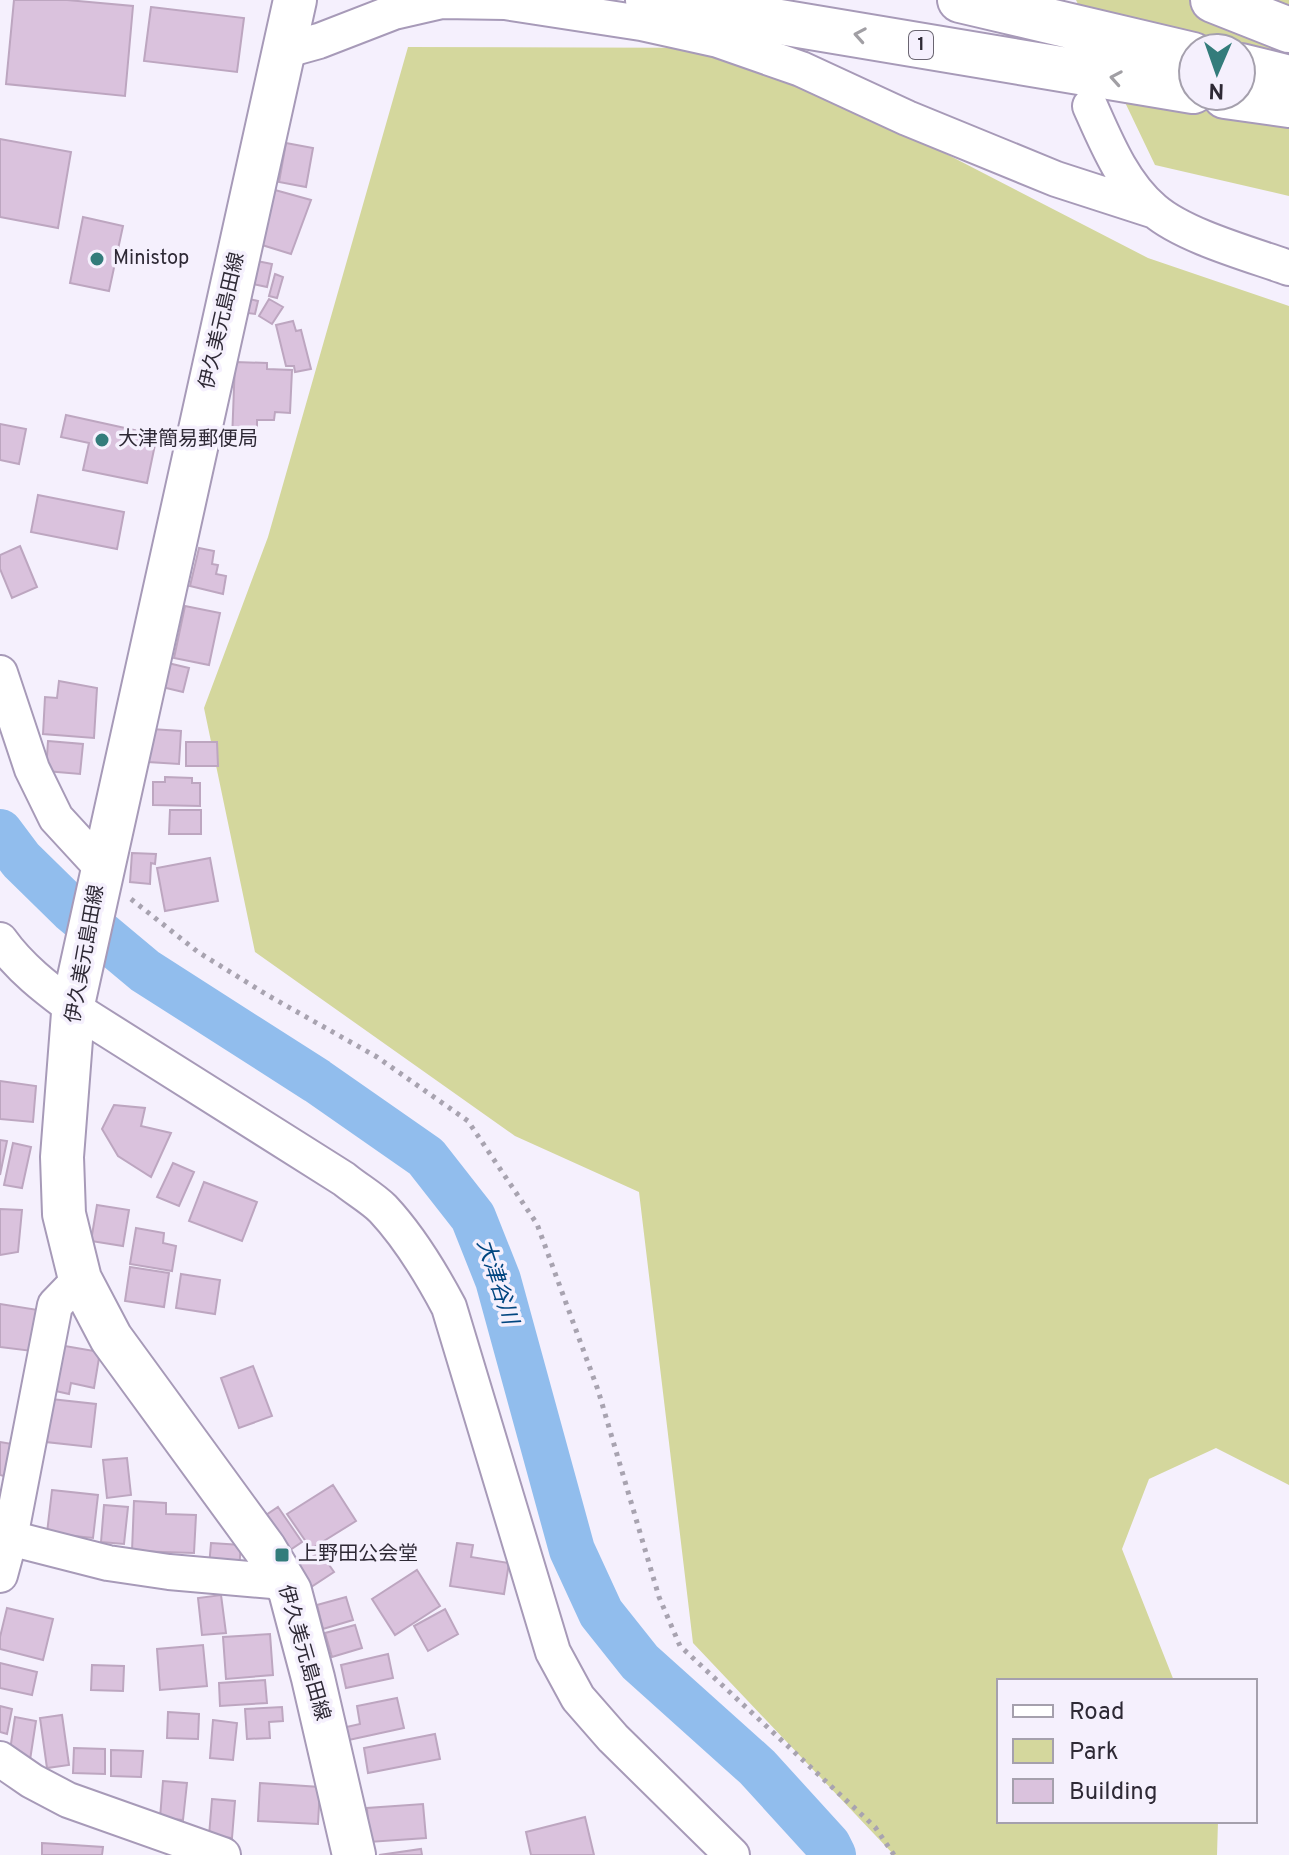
<svg xmlns="http://www.w3.org/2000/svg" width="1289" height="1855" font-family="Overpass,'Noto Sans JP',sans-serif">
	<style>
		.green { fill: #d4d79d; fill-rule: evenodd }
		.lines { fill: none; stroke-linecap: round; stroke-linejoin: round }
		.river { stroke: #91bded; stroke-width: 46 }
		.building { fill: #dac2dd; stroke: #bda6c0; stroke-width: 2 }
		.minor-casing { stroke: #a79ab8; stroke-width: 38 }
		.major-casing { stroke: #a79ab8; stroke-width: 46 }
		.highway-casing { stroke: #a79ab8; stroke-width: 48 }
		.path { stroke: #a8a3b0; stroke-width: 5; stroke-dasharray: 4 6; stroke-linecap: butt }
		.minor { stroke: #fff; stroke-width: 34 }
		.major { stroke: #fff; stroke-width: 42 }
		.highway { stroke: #fff; stroke-width: 44 }
		.oneway { stroke: #a19fa4 }
		.poi-dot { fill: #337c7b; stroke: #f5f0fd; stroke-width: 3 }
		.labels { text-anchor: middle; dominant-baseline: central; stroke-width: 7; stroke-linejoin: round; paint-order: stroke }
		.shield { fill: #f5f0fd; stroke: #6a6571; stroke-width: 2 }
		.shield-label { font-size: 18px; font-weight: bold; fill: #2e2935 }
		.poi-label { font-size: 20px; fill: #2e2935; stroke: #f5f0fd; text-anchor: start }
		.street-label { font-size: 20px; fill: #2e2935; stroke: #f5f0fd }
		.water-label { font-size: 22px; font-style: italic; fill: #024680; stroke: #f5f0fd }
	</style>
	<rect width="100%" height="100%" fill="#f5f0fd"/>
	<!-- green -->
	<path class="green" d="M1076 0H1289V196L1155 165ZM1193 48H1241V96H1193Z
		M408 47 741 48 1148 258 1289 306V1485L1216 1448 1149 1479 1122 1549 1174 1681H999V1821H1218L1217 1855H894L693 1643 639 1192 515 1136 255 952 204 708 268 537Z"/>
	<g class="lines">
		<!-- river -->
		<path class="river" d="M0 832 21 860 72 910 145 971 317 1081 426 1157 473 1217 498 1280 572 1550 601 1613 640 1662 757 1767 828 1845 833 1855"/>
	</g>
	<!-- building -->
	<path class="building" d="M14 0H67L133 6 125 96 6 84Z
		M151 7 244 18 237 72 144 61Z
		M0 139 71 152 58 228 0 217Z
		M286 143 313 148 306 187 279 182Z
		M275 190 311 200 291 254 262 245Z
		M83 217 123 226 109 291 70 283Z
		M257 261 272 264 267 287 253 284Z
		M275 274 283 277 277 298 269 296Z
		M249 299 258 301 255 314 247 313Z
		M269 299 283 307 272 324 259 316Z
		M293 321 296 331 301 330 311 369 295 372 294 366H286L276 325Z
		M235 362 267 363V369L292 370 290 413 275 412 274 420H257V431H253L252 436H250L249 441 232 440Z
		M66 415 157 435 147 483 83 470 89 443 61 437Z
		M0 424 26 429 19 464 0 460Z
		M38 495 124 512 117 549 31 532Z
		M20 546 37 587 12 598 0 569V555Z
		M199 548 214 551 212 564 218 565 216 574 226 576 223 594 190 586Z
		M185 606 220 613 209 665 174 658Z
		M168 663 189 668 183 692 162 687Z
		M59 681 97 688 94 738 43 734 45 697 57 698Z
		M151 729 181 731 179 764 148 762Z
		M48 741 83 744 80 774 46 771Z
		M186 742H217L218 766H186Z
		M165 777 192 778V783H200V806L153 805V782H165Z
		M170 810H201V834H169Z
		M132 853 156 854 155 864 151 863 150 884 130 882Z
		M210 858 218 901 165 911 157 868Z
		M0 1081 36 1086 33 1122 0 1119Z
		M114 1105 145 1108 141 1126 171 1133 151 1177 118 1156 102 1129Z
		M0 1140 7 1141 0 1175Z
		M13 1143 31 1147 22 1188 4 1185Z
		M173 1163 194 1172 179 1206 157 1197Z
		M204 1182 257 1202 242 1241 189 1221Z
		M97 1205 129 1210 123 1246 91 1241Z
		M0 1209 22 1210 18 1252 0 1255Z
		M136 1228 164 1233 163 1243 176 1246 172 1271 130 1264Z
		M130 1267 169 1273 164 1307 125 1301Z
		M181 1274 220 1280 215 1314 176 1308Z
		M0 1304 38 1310 32 1351 0 1347Z
		M59 1345 100 1352 94 1388 71 1383 69 1394 51 1390Z
		M253 1366 272 1416 239 1428 221 1378Z
		M51 1399 96 1404 91 1447 46 1442Z
		M0 1442 18 1445 11 1478 0 1475Z
		M127 1458 131 1495 107 1498 103 1460Z
		M333 1485 356 1521 311 1549 287 1514Z
		M52 1490 98 1495 93 1538 47 1533Z
		M134 1501 166 1503V1514L196 1515 194 1553 132 1551Z
		M104 1505 128 1507 124 1544 101 1542Z
		M278 1507 302 1542 287 1552 263 1517Z
		M211 1543 241 1545 239 1569 209 1567Z
		M457 1543 473 1545 471 1557 509 1563 504 1594 450 1586Z
		M320 1552 334 1572 308 1589 294 1568Z
		M417 1570 440 1606 395 1635 372 1599Z
		M221 1595 226 1633 202 1635 198 1598Z
		M346 1597 353 1620 323 1629 317 1605Z
		M7 1608 53 1619 43 1660 0 1649V1637Z
		M445 1609 458 1634 428 1651 414 1626Z
		M355 1625 362 1648 332 1657 325 1633Z
		M270 1634 273 1675 226 1679 223 1637Z
		M203 1645 207 1686 160 1690 157 1649Z
		M388 1654 393 1678 346 1688 341 1665Z
		M0 1663 37 1672 32 1695 0 1688Z
		M92 1665 124 1666 123 1691 91 1690Z
		M265 1680 267 1703 220 1706 219 1683Z
		M397 1698 404 1728 344 1741 342 1728 360 1724 357 1706Z
		M0 1706 12 1709 7 1734 0 1732Z
		M282 1707 283 1721 269 1722 270 1738 247 1739 245 1709Z
		M168 1712 199 1714 198 1739 167 1738Z
		M62 1715 69 1765 47 1768 40 1718Z
		M15 1717 36 1721 30 1760 9 1757Z
		M213 1720 237 1723 233 1760 210 1758Z
		M435 1734 440 1759 368 1773 364 1748Z
		M74 1748 105 1749V1774L73 1773Z
		M111 1750 143 1751 141 1777 111 1776Z
		M163 1781 187 1783 183 1820 160 1818Z
		M260 1783 320 1787 318 1824 258 1821Z
		M212 1799 235 1801 232 1838 209 1836Z
		M423 1804 426 1838 369 1842 367 1808Z
		M585 1817 594 1855H531L526 1832Z
		M42 1843 103 1847 102 1855H42Z
		M421 1849 422 1855H379Z"/>
	<g class="lines">
		<!-- minor casing -->
		<g class="minor-casing">
			<path id="minor" d="M283 51 319 41 394 12 442 1 505 2 641 23 718 40 801 69 907 118 1056 179 1155 211
				M1090 106C1106 142 1123 184 1154 210 1184 236 1250 254 1289 268
				M0 673 32 769 56 818 102 868
				M0 940C20 968 46 988 73 1008L344 1179C356 1189 372 1198 383 1209 410 1238 431 1273 449 1307L553 1652 578 1698 613 1738 732 1855
				M10 1538 108 1563 169 1572 284 1582
				M0 1575 10 1538 55 1305 80 1279
				M0 1759 32 1781 68 1800 223 1855"/>
		</g>
		<!-- major casing -->
		<g class="major-casing">
			<path id="major" d="M295 0 74 1000 62 1157 64 1214 80 1279 111 1338 265 1549 290 1591 313 1678 354 1855"/>
		</g>
		<!-- highway casing -->
		<g class="highway-casing">
			<path id="highway" d="M648 0 1193 91
				M960 0 1193 55
				M1213 0 1289 30
				M1241 66 1289 78
				M1225 96 1289 105"/>
		</g>
		<!-- path -->
		<path class="path" d="M131 899 198 952 269 996 377 1057 468 1121 537 1224 598 1390 659 1597 680 1646 875 1827 894 1855"/>
		<!-- minor -->
		<use href="#minor" class="minor"/>
		<!-- major -->
		<use href="#major" class="major"/>
		<!-- highway -->
		<use href="#highway" class="highway"/>
	</g>
	<!-- one-way arrows -->
	<defs><path id="oneway-chevron" d="M-2-3.5L2.5 0L-2 3.5" fill="none" stroke-width="1.6" stroke-linecap="round" stroke-linejoin="round" transform="scale(2)"/></defs>
	<g class="oneway">
		<use href="#oneway-chevron" transform="translate(860 35) rotate(-170)"/>
		<use href="#oneway-chevron" transform="translate(1116 78) rotate(-170)"/>
	</g>
	<!-- markers -->
	<g class="poi-dot">
		<circle cx="97" cy="259" r="8"/>
		<circle cx="102" cy="440" r="8"/>
		<rect x="274" y="1547" width="16" height="16" rx="4"/>
	</g>
	<g class="labels">
		<!-- shield labels -->
		<rect class="shield" x="909" y="31" width="24" height="28" rx="6"/>
		<g class="shield-label">
			<text x="921" y="45">1</text>
		</g>
		<!-- poi labels -->
		<g class="poi-label">
			<text x="113" y="259">Ministop</text>
			<text x="118" y="440">大津簡易郵便局</text>
			<text x="298" y="1555">上野田公会堂</text>
		</g>
		<!-- street labels -->
		<g class="street-label">
			<text transform="translate(223 321) rotate(-77)">伊久美元島田線</text>
			<text transform="translate(86 954) rotate(-80)">伊久美元島田線</text>
			<text transform="translate(303 1653) rotate(74)">伊久美元島田線</text>
		</g>
		<!-- water labels -->
		<g class="water-label">
			<text transform="translate(496 1282) rotate(72)">大津谷川</text>
		</g>
	</g>
	<!-- legend -->
	<rect x="997" y="1679" width="260" height="144" fill="#f5f0fd" stroke="#a5a0ad" stroke-width="2"/>
	<rect x="1013" y="1705" width="40" height="12" fill="#ffffff" stroke="#a5a0ad" stroke-width="2"/>
	<text x="1069" y="1719" font-size="24" fill="#2e2935">Road</text>
	<rect x="1013" y="1739" width="40" height="24" fill="#d4d79d" stroke="#a5a0ad" stroke-width="2"/>
	<text x="1069" y="1759" font-size="24" fill="#2e2935">Park</text>
	<rect x="1013" y="1779" width="40" height="24" fill="#dac2dd" stroke="#a5a0ad" stroke-width="2"/>
	<text x="1069" y="1799" font-size="24" fill="#2e2935">Building</text>
	<!-- north arrow -->
	<g transform="translate(1217 72) rotate(182)"><circle r="38" fill="#f5f0fd" stroke="#a5a0ad" stroke-width="2"/>
	<path d="M0-6L14 30L0 20L-14 30Z" fill="#337c7b"/>
	<text y="-12" font-size="22" font-weight="bold" text-anchor="middle" fill="#2e2935">N</text>
	</g>
</svg>
